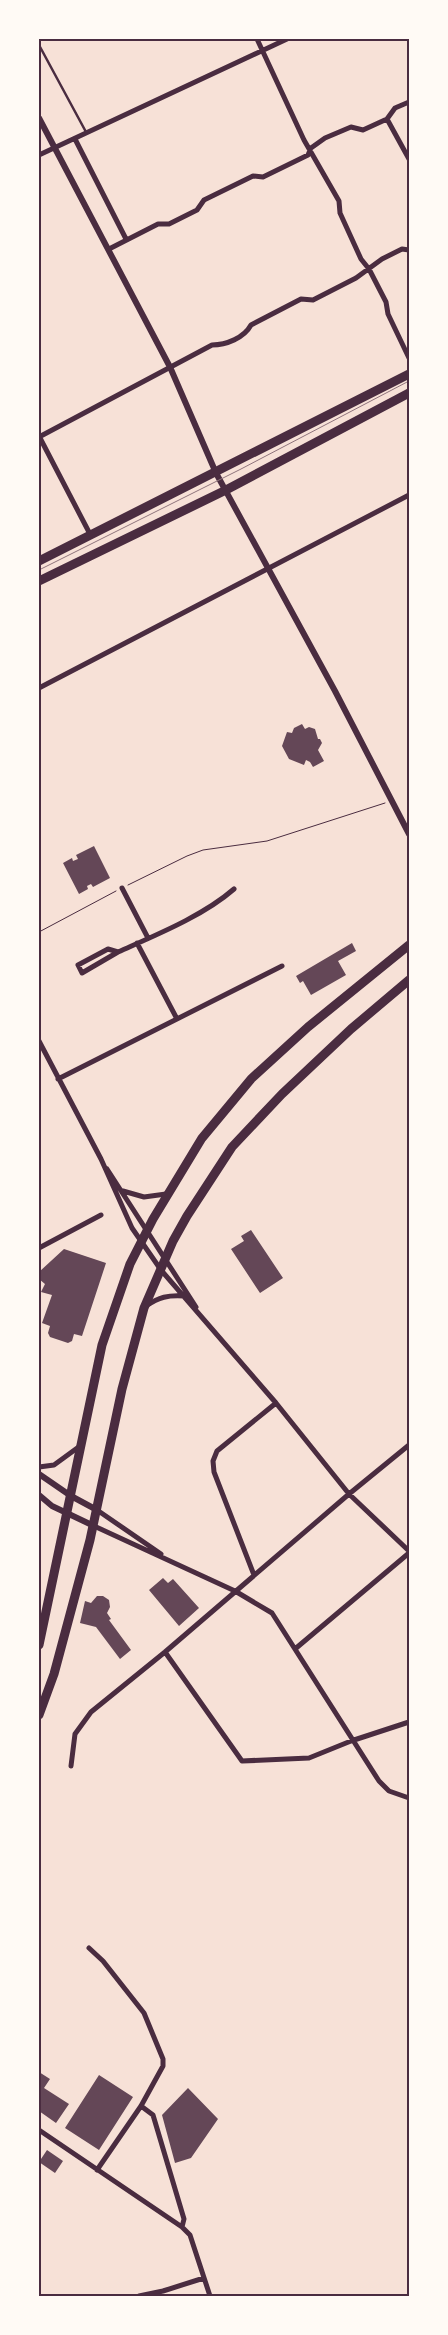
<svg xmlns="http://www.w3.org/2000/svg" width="448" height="2335" font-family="'Alegreya Sans',sans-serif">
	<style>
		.building { fill: #644757 }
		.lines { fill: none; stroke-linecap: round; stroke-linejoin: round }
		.path { stroke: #4a2c40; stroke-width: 1 }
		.service { stroke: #4a2c40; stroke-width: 2.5 }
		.minor { stroke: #4a2c40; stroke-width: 5 }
		.tertiary { stroke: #4a2c40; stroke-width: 6 }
		.primary { stroke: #4a2c40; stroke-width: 9 }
		.tram { stroke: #8f747c; stroke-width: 1 }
		.neatline { fill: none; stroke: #4a2c40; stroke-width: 2 }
	</style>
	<rect width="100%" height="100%" fill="#f7e1d7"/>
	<!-- building -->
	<path class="building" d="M302 724 305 729 309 727 315 729 318 739H320L322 743 318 750 324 761 313 767 310 762 306 760 304 765 289 759 282 746 287 732 292 733 294 728Z
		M94 846 110 878 93 887 91 884 87 886 88 889 79 894 63 863 72 858 73 861 78 859 76 855Z
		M352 943 356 951 338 961 346 975 311 995 303 981 300 983 296 976Z
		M251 1230 283 1278 260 1293 231 1249 244 1241 241 1236Z
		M64 1249 106 1263 82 1336 74 1334 72 1341 68 1343 50 1337 48 1333 50 1326 42 1323 52 1295 41 1292 45 1284 39 1279V1272Z
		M163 1578 168 1583 173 1579 199 1608 179 1626 149 1590Z
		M97 1596H103L109 1600 110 1607 107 1613 111 1619 109 1620 131 1650 120 1659 96 1627 80 1623 85 1601 91 1603Z
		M39 2072 50 2079 44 2088 69 2104 56 2123 39 2111Z
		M99 2075 133 2097 99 2150 65 2128Z
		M188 2088 218 2119 191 2158 175 2163 162 2115Z
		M47 2150 63 2161 55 2173 39 2162Z"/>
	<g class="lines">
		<!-- path -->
		<path class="path" d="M128 885 187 856 203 850 267 841 385 803
			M39 932 116 891"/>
		<!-- service -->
		<path class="service" d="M39 45 86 132"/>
		<!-- minor -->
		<path class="minor" d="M257 39 304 140 339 201 340 213 361 259 369 269 386 302 388 314 409 358
			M387 119 409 159
			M75 139 126 239
			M39 155 287 39
			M109 249 158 224H169L197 210 204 200 253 176 263 177 308 155 311 148 325 138 351 127 363 130 387 119 395 108 409 102
			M39 436 91 536
			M39 437 212 345C226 345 244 338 251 325L301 299 313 300 356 278 382 259 402 249 409 250
			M39 688 409 495
			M122 888 148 938
			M137 943 177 1019
			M118 952 82 973 78 965 108 949 118 952C156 935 203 916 234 889
			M39 1041 101 1159 132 1228 161 1270 276 1403 349 1494 409 1551
			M58 1079 282 966
			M107 1169 196 1307
			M123 1191 144 1197 166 1194
			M39 1248 101 1215
			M146 1306C159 1297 168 1295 184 1296
			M39 1467 54 1465 80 1446
			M97 1510 161 1554
			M94 1526 235 1591 272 1613 379 1781 389 1791 409 1798
			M254 1575 214 1472 213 1461 217 1451 276 1403
			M295 1649 409 1553
			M165 1652 242 1761 309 1758 351 1741 409 1722
			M71 1766 75 1734 91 1712 165 1652 349 1494 409 1445
			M89 1948 103 1961 144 2013 163 2059V2066L141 2106 97 2170
			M141 2106 153 2115 184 2219 182 2227
			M39 2130 182 2227 190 2235 210 2296
			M139 2296 163 2291 204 2278"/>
		<!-- tertiary -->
		<path class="tertiary" d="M39 118 170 367 216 473 335 691 409 834
			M39 1474 71 1496 97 1510
			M39 1495 52 1506 94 1526"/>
		<!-- primary -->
		<path class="primary" d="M39 561 409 374
			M39 581 226 490 409 393
			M39 1645 102 1345 130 1264 153 1219 202 1138 251 1079 308 1027 409 945
			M39 1715 54 1674 90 1540 122 1389 144 1308 173 1241 187 1216 232 1147 282 1094 351 1029 409 980"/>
		<!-- tram -->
		<path class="tram" d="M39 570 241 469 409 381"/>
	</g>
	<!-- border -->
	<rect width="448" height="2335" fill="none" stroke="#fffaf5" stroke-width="80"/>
	<rect x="40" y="40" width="368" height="2255" class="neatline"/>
</svg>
